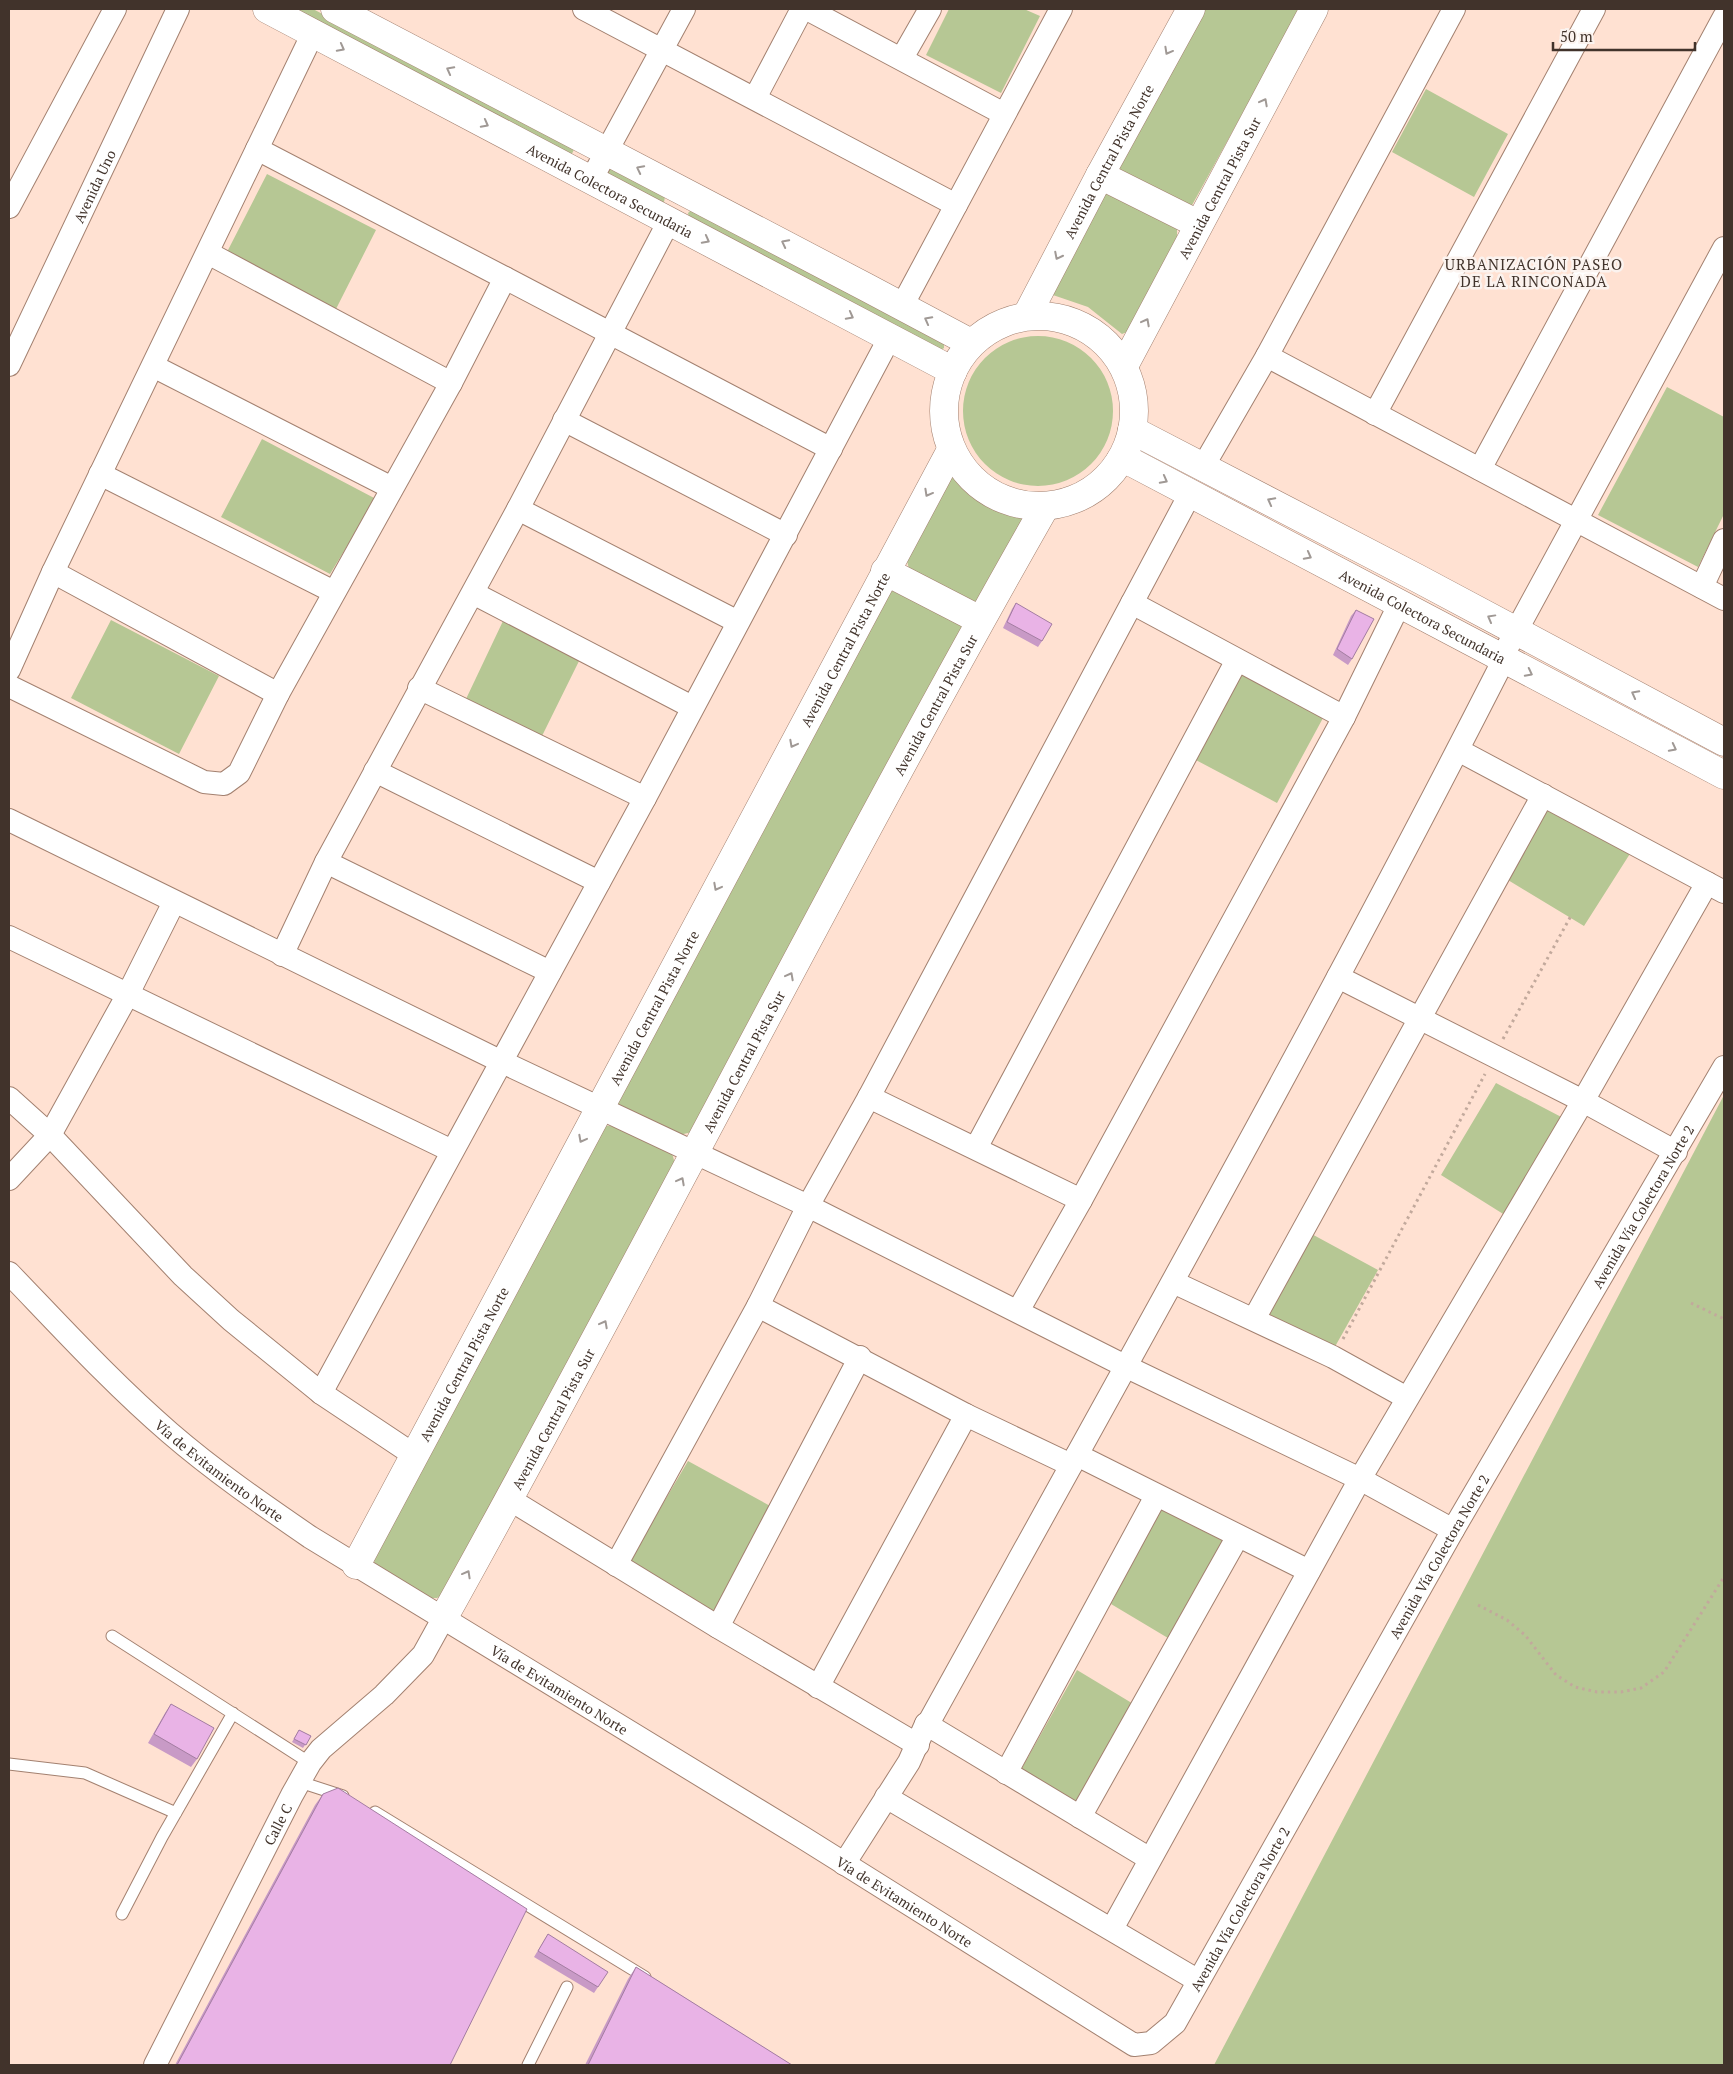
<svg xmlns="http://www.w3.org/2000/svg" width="1733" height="2074" font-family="'PT Serif',serif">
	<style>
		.green { fill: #b6c794 }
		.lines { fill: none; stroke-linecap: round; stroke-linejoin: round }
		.service-casing { stroke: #a38170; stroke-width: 13 }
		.minor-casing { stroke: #a38170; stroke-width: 24 }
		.tertiary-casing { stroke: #a38170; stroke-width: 29 }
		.path { stroke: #c2a99c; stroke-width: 3; stroke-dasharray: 2.5 4; stroke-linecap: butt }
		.service { stroke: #fff; stroke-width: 11 }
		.minor { stroke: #fff; stroke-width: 22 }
		.tertiary { stroke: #fff; stroke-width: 28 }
		.wall { fill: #c89ac6 }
		.building { fill: #e9b3e6; stroke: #a37da1 }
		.oneway { stroke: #a09995 }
		.labels { text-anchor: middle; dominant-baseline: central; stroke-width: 5; stroke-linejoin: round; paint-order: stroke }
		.street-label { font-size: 14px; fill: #41332b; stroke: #fbf3ef }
		.neighbourhood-label { font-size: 15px; letter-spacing: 1px; fill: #41332b; stroke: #fbf3ef }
	</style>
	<rect width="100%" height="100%" fill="#ffe1d2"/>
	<!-- green -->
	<path class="green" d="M292 9H313L575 147 571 156Z
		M949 9H1024L1040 16 1001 93 926 55Z
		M1202 9H1300L1191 207 1119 170V163Z
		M1426 89 1508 134 1474 197 1392 152Z
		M611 168 665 197 664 202 662 203 607 176V169Z
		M267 174 376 230 336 309 227 252Z
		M1110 191 1177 229V237L1127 332 1122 334 1088 307 1050 294 1104 194Z
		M691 210 944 343V348L941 350 689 218 688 213Z
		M963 411a75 75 0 1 1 150 0a75 75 0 1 1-150 0Z
		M1667 387 1724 417V514L1698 567 1598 515Z
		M262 439 376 499 330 574 221 517Z
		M955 469C977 498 995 505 1030 511L987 596 974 604 910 573 905 553Z
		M894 588 961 625 962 635 697 1131 679 1135 623 1109 618 1104V1096L876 602Z
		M111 620 219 676 179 754 71 698Z
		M503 621 580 659 542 736 466 699Z
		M1239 670 1323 718 1277 803 1194 759Z
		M1544 802 1633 849 1584 926 1503 877Z
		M1496 1083 1567 1120 1508 1217 1441 1175Z
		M1724 1095V2065H1214Z
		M603 1125C614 1125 662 1142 669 1149 674 1155 675 1164 675 1171L448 1590 437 1598H424L376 1571 372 1549Z
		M1308 1232 1378 1270 1332 1352 1262 1317Z
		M688 1461 772 1507 719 1609 706 1611 633 1567 631 1558Z
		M1163 1500 1239 1542 1183 1647 1111 1604Z
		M1077 1670 1150 1714 1081 1828 1014 1782Z"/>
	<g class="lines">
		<!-- service casing -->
		<g class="service-casing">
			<path id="service" d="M112 1636 310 1763
				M9 1764 85 1773 176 1813
				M300 1782 343 1796
				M375 1812 645 1977
				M122 1914 162 1837 233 1713
				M528 2065 567 1987"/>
		</g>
		<!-- minor casing -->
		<g class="minor-casing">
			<g id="minor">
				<path d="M584 9 956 205"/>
				<path d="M807 9 1004 114"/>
				<path d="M902 58 930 9"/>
				<path d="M755 98 802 9"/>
				<path d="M591 180 684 9"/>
				<path d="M9 207 115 9"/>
				<path d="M208 253 451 383 505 278 257 149"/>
				<path d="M505 278 831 449"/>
				<path d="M902 306 1061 9"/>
				<path d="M1267 356 1724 599"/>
				<path id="s1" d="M9 365 178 9"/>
				<path d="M153 366 392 488"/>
				<path d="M1375 414 1594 9"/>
				<path d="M564 420 786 535"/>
				<path d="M1204 465 1267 356 1454 9"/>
				<path d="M1480 469 1724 17"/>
				<path d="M100 474 334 592"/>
				<path d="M518 509 738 622"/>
				<path d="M53 572 278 694"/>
				<path d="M1702 587 1724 540"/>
				<path d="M473 593 692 707"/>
				<path d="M1132 603 1344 717"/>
				<path d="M9 670 53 572 313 33"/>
				<path d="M9 686 204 782 224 784 239 773 278 694 451 383"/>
				<path d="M419 688 645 798"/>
				<path d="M1458 750 1724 892"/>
				<path d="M375 771 599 882"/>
				<path d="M9 820 500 1061 808 1206 1127 1367 1360 1479 1453 1530"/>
				<path d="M326 862 550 972"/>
				<path d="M9 937 452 1151"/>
				<path d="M282 955 326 862 518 509 669 221"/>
				<path d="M1338 977 1583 1101 1676 1152"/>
				<path d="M869 1097 1081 1200"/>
				<path d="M9 1098 50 1135 183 1276 231 1320 321 1393 414 1455"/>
				<path d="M976 1148 1237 660"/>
				<path d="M9 1179 50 1135 128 994 174 902"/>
				<path id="s2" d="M9 1273C61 1327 113 1384 170 1433 214 1471 262 1504 310 1537L802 1837 1134 2045 1151 2043 1175 2023 1453 1530 1724 1067"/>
				<path d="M1173 1282 1333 1357 1407 1398"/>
				<path d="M758 1306 966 1415 1071 1465"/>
				<path d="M1018 1311 1081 1200 1344 717 1399 605"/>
				<path d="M1254 1319 1543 795"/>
				<path d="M321 1393 645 798 890 337"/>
				<path d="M1077 1455 1309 1571"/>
				<path d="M509 1499 718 1627 918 1745"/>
				<path d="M616 1565 758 1306 808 1206 869 1097 1190 494"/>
				<path d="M718 1627 860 1357"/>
				<path d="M818 1687 966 1415"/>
				<path d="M926 1724 1150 1859"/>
				<path d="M1006 1773 1156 1496"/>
				<path d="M886 1797 1197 1980"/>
				<path d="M1080 1817 1238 1536"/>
				<path d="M844 1864 909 1762 926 1724 929 1722C1122 1373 1317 1026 1498 671L1501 659 1724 248"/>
				<path d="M1112 1929 1360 1479 1583 1101 1707 883"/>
				<path id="s3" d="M155 2065 292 1795 310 1763 321 1749 384 1695 423 1655 444 1617"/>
			</g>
		</g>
		<!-- tertiary casing -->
		<g class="tertiary-casing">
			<g id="tertiary">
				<path id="s4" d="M267 9 953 371"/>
				<path d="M335 9C547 121 760 230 971 343"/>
				<path d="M1100 175 1198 224"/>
				<path id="s5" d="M1027 315 1100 175 1191 9"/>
				<circle cx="1039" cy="411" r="95"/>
				<path id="s6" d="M1124 366 1314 9"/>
				<path d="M1132 430 1417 578 1724 742"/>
				<path id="s7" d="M1120 461 1131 462 1724 775"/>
				<path d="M885 571 980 620"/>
				<path id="s8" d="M356 1565 951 450"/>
				<path id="s9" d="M444 1617C649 1249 837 872 1045 507"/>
			</g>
		</g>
		<!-- path -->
		<path class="path" d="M1503 1039 1572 914
			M1691 1303 1724 1319
			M1343 1339 1485 1074
			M1478 1605 1507 1620 1525 1635 1556 1675 1575 1687 1597 1692H1621L1641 1688 1664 1672 1724 1577"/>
		<!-- service -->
		<use href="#service" class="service"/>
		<!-- minor -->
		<use href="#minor" class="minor"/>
		<!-- tertiary -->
		<use href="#tertiary" class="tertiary"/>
	</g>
	<!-- wall -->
	<path class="wall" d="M1016 603 1042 641 1038 647 1003 628 1012 609Z
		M1356 610 1352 659 1348 665 1333 655 1351 616Z
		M171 1704 197 1759 191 1767 148 1743 165 1713Z
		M299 1730 311 1736 303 1748 292 1742Z
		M323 1794 450 2065H175L315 1805Z
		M548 1934 598 1987 594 1993 534 1957Z
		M636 1967 792 2065H585L628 1979Z"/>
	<!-- building -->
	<path class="building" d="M1016 603 1052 624 1042 641 1007 622Z
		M1356 610 1374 619 1352 659 1337 649Z
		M171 1704 214 1728 197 1759 154 1734Z
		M299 1730 311 1736 306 1745 294 1739Z
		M338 1788 527 1909 450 2065H177L323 1794Z
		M548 1934 608 1972 598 1987 538 1951Z
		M636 1967 792 2065H588Z"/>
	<!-- one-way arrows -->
	<defs><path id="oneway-chevron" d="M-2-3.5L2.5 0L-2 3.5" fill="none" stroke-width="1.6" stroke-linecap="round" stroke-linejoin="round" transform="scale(1.25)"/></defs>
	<g class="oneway">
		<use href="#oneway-chevron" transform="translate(341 48) rotate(28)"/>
		<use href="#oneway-chevron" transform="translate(1168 51) rotate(119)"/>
		<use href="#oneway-chevron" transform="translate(450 70) rotate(-152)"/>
		<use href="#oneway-chevron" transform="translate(1264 102) rotate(-62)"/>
		<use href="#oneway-chevron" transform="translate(485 124) rotate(28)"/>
		<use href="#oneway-chevron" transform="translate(640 169) rotate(-153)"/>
		<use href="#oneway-chevron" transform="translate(706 240) rotate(28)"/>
		<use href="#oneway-chevron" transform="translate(785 243) rotate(-153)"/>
		<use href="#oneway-chevron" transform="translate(1058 256) rotate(117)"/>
		<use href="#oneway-chevron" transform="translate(850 316) rotate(28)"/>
		<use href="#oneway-chevron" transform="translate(928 320) rotate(-152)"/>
		<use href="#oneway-chevron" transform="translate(1146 322) rotate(-62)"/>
		<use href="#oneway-chevron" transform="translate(1164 480) rotate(28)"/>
		<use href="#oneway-chevron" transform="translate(928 493) rotate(119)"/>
		<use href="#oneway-chevron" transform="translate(1271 501) rotate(-152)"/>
		<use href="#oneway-chevron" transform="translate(1308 556) rotate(28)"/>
		<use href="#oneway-chevron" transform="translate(1491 618) rotate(-151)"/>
		<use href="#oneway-chevron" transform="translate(1529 673) rotate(27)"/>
		<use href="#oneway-chevron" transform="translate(1635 694) rotate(-152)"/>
		<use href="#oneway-chevron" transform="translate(793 744) rotate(118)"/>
		<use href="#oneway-chevron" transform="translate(1673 748) rotate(27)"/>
		<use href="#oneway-chevron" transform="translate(717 887) rotate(118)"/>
		<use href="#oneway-chevron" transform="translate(790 976) rotate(-62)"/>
		<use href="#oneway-chevron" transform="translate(582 1139) rotate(118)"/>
		<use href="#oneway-chevron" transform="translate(681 1181) rotate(-62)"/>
		<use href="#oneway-chevron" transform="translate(604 1324) rotate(-62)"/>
		<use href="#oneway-chevron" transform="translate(467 1574) rotate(-61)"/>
	</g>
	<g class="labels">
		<!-- street labels -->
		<g class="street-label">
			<text stroke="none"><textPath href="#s5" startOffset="174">Avenida Central Pista Norte</textPath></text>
			<text stroke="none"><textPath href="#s1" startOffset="198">Avenida Uno</textPath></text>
			<text stroke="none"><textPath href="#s6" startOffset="202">Avenida Central Pista Sur</textPath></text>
			<text stroke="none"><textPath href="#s4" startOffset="388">Avenida Colectora Secundaria</textPath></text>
			<text stroke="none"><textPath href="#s7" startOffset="341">Avenida Colectora Secundaria</textPath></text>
			<text stroke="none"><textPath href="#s8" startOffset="1038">Avenida Central Pista Norte</textPath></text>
			<text stroke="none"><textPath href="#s9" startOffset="1036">Avenida Central Pista Sur</textPath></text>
			<text stroke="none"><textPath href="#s8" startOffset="632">Avenida Central Pista Norte</textPath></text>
			<text stroke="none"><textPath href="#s9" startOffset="631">Avenida Central Pista Sur</textPath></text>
			<text stroke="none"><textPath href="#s2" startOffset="2359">Avenida Vía Colectora Norte 2</textPath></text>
			<text stroke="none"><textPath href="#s8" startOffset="228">Avenida Central Pista Norte</textPath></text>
			<text stroke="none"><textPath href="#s9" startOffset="226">Avenida Central Pista Sur</textPath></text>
			<text stroke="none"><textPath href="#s2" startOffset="289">Vía de Evitamiento Norte</textPath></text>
			<text stroke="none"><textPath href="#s2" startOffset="1954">Avenida Vía Colectora Norte 2</textPath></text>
			<text stroke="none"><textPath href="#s2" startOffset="694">Vía de Evitamiento Norte</textPath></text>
			<text stroke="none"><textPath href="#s3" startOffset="270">Calle C</textPath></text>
			<text stroke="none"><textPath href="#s2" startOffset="1099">Vía de Evitamiento Norte</textPath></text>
			<text stroke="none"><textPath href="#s2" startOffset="1549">Avenida Vía Colectora Norte 2</textPath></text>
		</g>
		<!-- neighbourhood labels -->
		<g class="neighbourhood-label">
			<text x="1534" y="264">URBANIZACIÓN PASEO<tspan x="1534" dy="17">DE LA RINCONADA</tspan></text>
		</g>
	</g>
	<!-- border -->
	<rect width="1733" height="2074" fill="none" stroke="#41332b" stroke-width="20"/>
	<!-- scale -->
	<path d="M1553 42v8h142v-8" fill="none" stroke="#41332b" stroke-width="2.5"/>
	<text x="1560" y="42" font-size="15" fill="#41332b" stroke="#fbf3ef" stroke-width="4" paint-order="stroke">50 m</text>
</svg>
